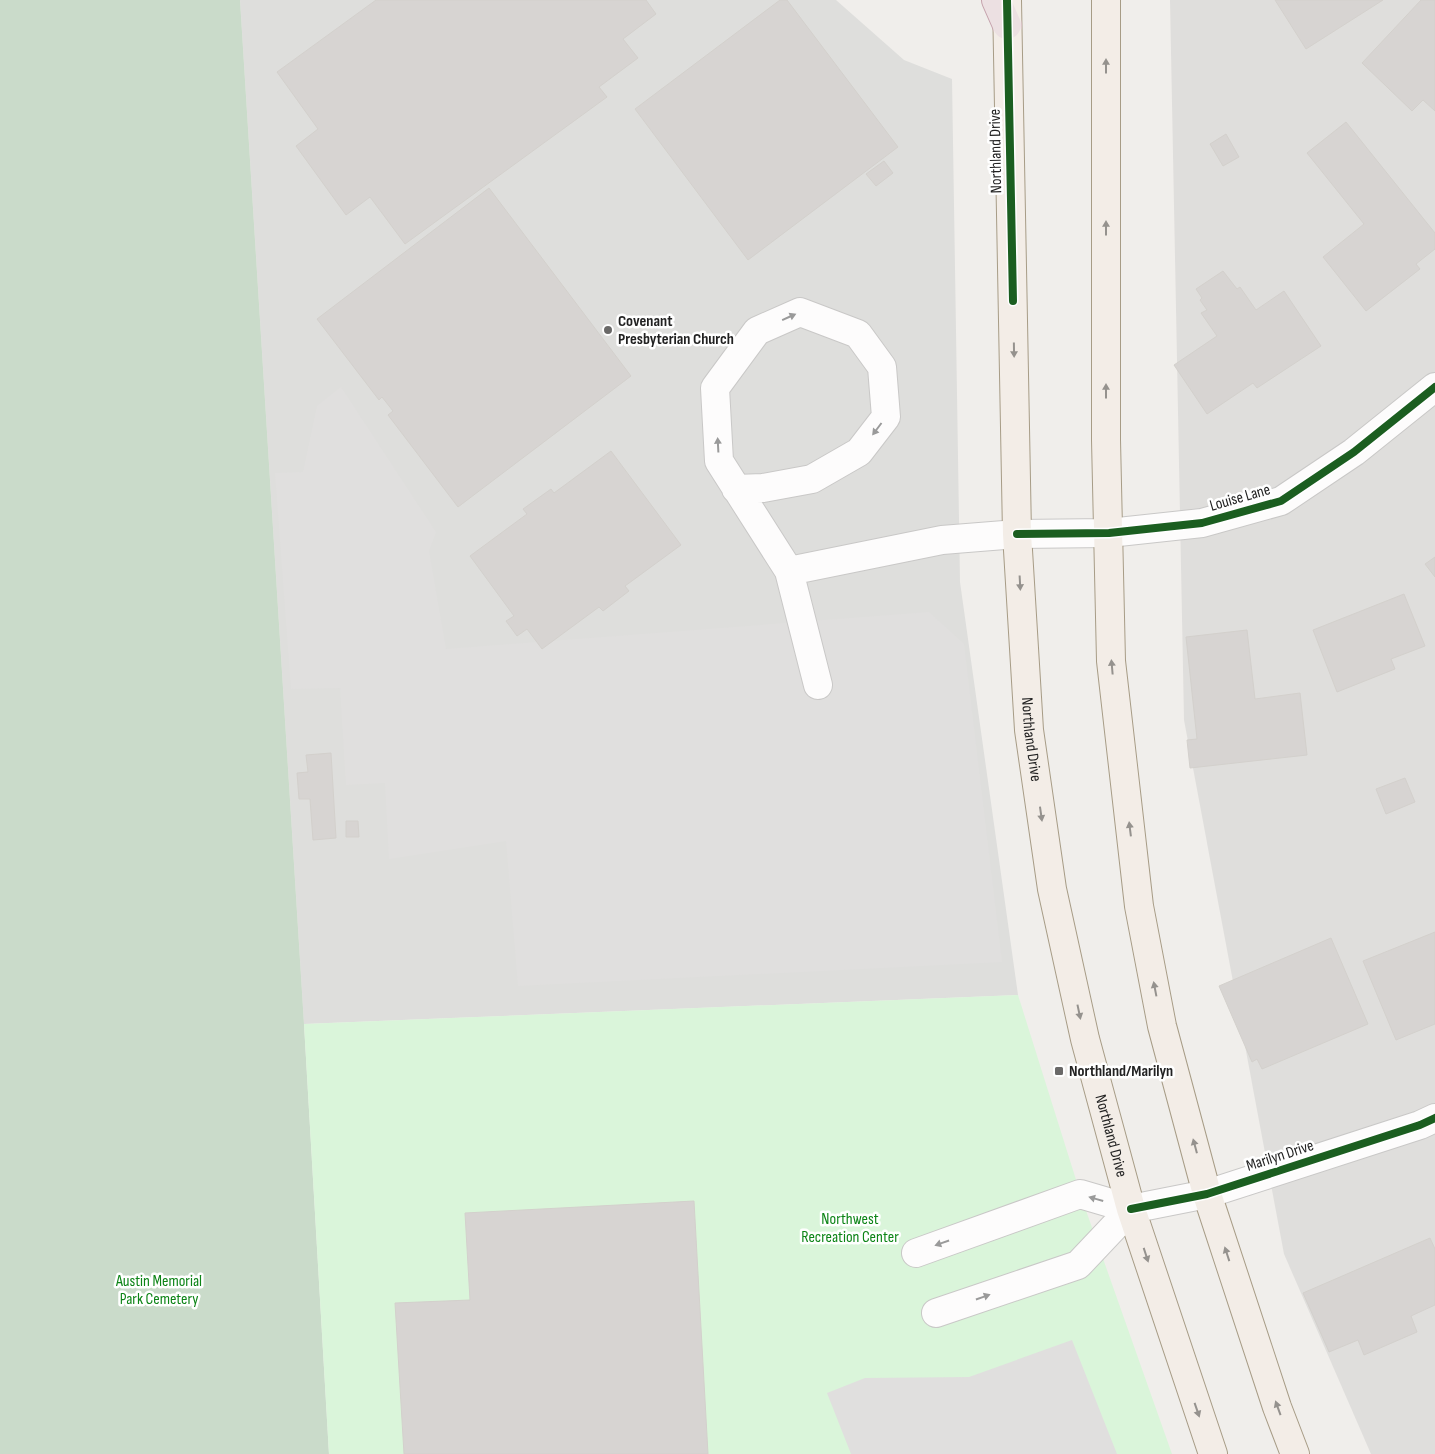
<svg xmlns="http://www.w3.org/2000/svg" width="1435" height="1454" font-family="'Sofia Sans Condensed',sans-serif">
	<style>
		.residential { fill: #dfdedc }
		.religious { fill: #dededc }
		.cemetery { fill: #cadbca }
		.park { fill: #daf5da }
		.parking { fill: #e0dfde }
		.building { fill: #d7d4d2; stroke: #d3d0cc }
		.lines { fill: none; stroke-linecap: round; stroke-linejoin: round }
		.minor-casing { stroke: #c9c8c7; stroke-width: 30 }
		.major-casing { stroke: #a79c86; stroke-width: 30 }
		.highway-casing { stroke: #c5a2ac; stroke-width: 30 }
		.minor { stroke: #fdfcfc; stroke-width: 28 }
		.major { stroke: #f3ede7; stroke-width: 28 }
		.highway { stroke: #ece0e2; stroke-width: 28 }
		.cycleway-casing { stroke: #fff; stroke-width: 11 }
		.cycleway { stroke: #1b5e20; stroke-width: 8 }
		.oneway { fill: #95928e }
		.oneway2 { fill: #9a9a9a }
		.poi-dot { fill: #6a6968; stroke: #fff; stroke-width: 2 }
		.labels { text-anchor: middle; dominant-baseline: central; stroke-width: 5; stroke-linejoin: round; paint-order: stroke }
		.street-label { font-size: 16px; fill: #222; stroke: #fff }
		.poi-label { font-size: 16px; font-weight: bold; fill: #222; stroke: #fff; text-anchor: start }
		.park-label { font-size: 16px; fill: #0c8416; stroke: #fff }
	</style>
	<rect width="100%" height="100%" fill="#f0eeeb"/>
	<!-- residential -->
	<path class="residential" d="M1170 0H1435V1454H1371L1284 1254 1184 720Z"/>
	<!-- religious -->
	<path class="religious" d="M240 0H836L904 60 952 79 960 582 1018 995 304 1024Z"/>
	<!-- cemetery -->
	<path class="cemetery" d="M0 0H240L304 1024 329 1454H0Z"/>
	<!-- park -->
	<path class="park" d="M1018 995 1083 1202 1172 1454H329L304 1024Z"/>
	<!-- parking -->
	<path class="parking" d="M341 387 436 532 429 551 446 649 929 612 964 644 1002 962 518 986 506 841 389 859 385 783 346 785 340 688 291 689 275 473 303 472 317 406Z
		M1072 1340 1117 1454H851L827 1393 865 1378 969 1377Z"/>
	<!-- building -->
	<path class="building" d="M376 0H646L656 14 623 39 638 58 599 87 607 97 405 244 370 197 346 215 296 146 318 129 277 72Z
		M780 0H787L898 147 748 260 635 109Z
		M1275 0H1383L1306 49Z
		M1421 0H1435V111L1423 100 1412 111 1362 63Z
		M1346 122 1435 233V249L1416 264 1420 269 1366 311 1323 257 1364 224 1307 153Z
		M1226 134 1239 157 1223 166 1210 144Z
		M884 161 893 173 876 186 866 174Z
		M489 188 631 376 458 507 388 415 393 411 382 397 379 400 317 319Z
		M1223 271 1237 289 1240 287 1256 310 1284 291 1321 346 1257 388 1253 383 1207 414 1174 365 1217 336 1201 313 1207 310 1200 300 1202 298 1196 289Z
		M611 451 681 545 625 586 629 591 603 611 599 607 542 649 527 629 517 636 506 621 514 616 470 556 527 514 523 509 551 489 554 493Z
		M1435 557V577L1425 564Z
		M1404 594 1425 646 1391 659 1395 669 1337 692 1313 630Z
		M1247 630 1255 699 1300 693 1307 755 1190 768 1187 740 1197 739 1186 637Z
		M331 753 336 838 313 840 310 799H299L297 773 308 772 306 755Z
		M1405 778 1415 802 1386 814 1376 789Z
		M346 821H358L359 837H346Z
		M1435 932V1024L1396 1040 1363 961Z
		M1331 938 1368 1024 1262 1069 1257 1059 1252 1062 1219 986Z
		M694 1201 708 1454H404L395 1303 470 1300 465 1213Z
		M1430 1238 1435 1249V1305L1411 1316 1417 1332 1364 1355 1358 1340 1329 1352 1303 1293Z"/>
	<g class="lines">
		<!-- minor casing -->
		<g class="minor-casing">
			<path id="minor" d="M736 489 763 488 812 479 859 452 886 417 882 367 858 334 800 312 757 331 715 388 719 461 789 571 818 685
				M789 571 942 540 1017 534 1109 533 1202 523 1281 501 1354 452 1435 387
				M1131 1209 1207 1194 1420 1125 1435 1118
				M916 1253 1080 1194 1131 1209 1078 1265 936 1313"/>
		</g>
		<!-- major casing -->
		<g class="major-casing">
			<g id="major">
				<path d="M1106 0V440L1111 661 1139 906 1162 1026 1207 1194 1277 1407 1295 1454"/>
				<path id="s1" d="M1007 1 1017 534 1029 730 1052 889 1085 1039 1131 1209 1213 1454"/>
			</g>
		</g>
		<!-- highway casing -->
		<g class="highway-casing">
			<path id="highway" d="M996 0 1007 25"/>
		</g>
		<!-- minor -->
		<use href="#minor" class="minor"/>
		<!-- major -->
		<use href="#major" class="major"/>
		<!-- highway -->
		<use href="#highway" class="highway"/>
		<!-- cycleway casing -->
		<g class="cycleway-casing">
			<path id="cycleway" d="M1007 0 1013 301
				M1017 534 1109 533 1202 523 1281 501 1354 452 1435 387
				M1131 1209 1207 1194 1420 1125 1435 1118"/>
		</g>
		<!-- cycleway -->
		<use href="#cycleway" class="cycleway"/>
	</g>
	<!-- one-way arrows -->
	<defs><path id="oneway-solid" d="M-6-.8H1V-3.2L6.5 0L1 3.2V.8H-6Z" transform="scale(1.25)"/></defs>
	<g class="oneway">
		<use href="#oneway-solid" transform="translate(1106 66) rotate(-90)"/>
		<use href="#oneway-solid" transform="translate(1106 228) rotate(-90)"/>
		<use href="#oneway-solid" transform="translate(1014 350) rotate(89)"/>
		<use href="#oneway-solid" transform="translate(1106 391) rotate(-90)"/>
		<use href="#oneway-solid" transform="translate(1020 583) rotate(87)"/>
		<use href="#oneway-solid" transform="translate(1112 667) rotate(-95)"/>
		<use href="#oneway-solid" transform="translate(1041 814) rotate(82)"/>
		<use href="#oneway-solid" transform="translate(1130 829) rotate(-97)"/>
		<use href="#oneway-solid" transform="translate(1155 989) rotate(-101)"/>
		<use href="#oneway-solid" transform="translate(1079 1012) rotate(78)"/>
		<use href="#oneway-solid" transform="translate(1195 1146) rotate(-105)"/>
		<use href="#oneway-solid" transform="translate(1227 1254) rotate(-108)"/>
		<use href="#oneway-solid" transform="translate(1146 1255) rotate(72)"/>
		<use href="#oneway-solid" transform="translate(1278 1408) rotate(-110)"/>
		<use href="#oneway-solid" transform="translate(1197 1410) rotate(71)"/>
	</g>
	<g class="oneway2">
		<use href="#oneway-solid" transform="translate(789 317) rotate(-24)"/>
		<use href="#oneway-solid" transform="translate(877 429) rotate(127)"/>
		<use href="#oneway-solid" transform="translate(718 445) rotate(-93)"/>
		<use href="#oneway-solid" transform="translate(1096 1199) rotate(-164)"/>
		<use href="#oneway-solid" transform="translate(942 1243) rotate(161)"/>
		<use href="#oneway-solid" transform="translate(983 1297) rotate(-19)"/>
	</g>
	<!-- markers -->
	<g class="poi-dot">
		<circle cx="608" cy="330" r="5"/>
		<rect x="1054" y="1066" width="10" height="10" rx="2.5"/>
	</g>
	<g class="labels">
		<!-- street labels -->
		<g class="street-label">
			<text transform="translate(996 151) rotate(-91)">Northland Drive</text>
			<text transform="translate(1240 498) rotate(-16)">Louise Lane</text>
			<text stroke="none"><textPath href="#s1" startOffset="739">Northland Drive</textPath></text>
			<text stroke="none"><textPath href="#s1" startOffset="1144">Northland Drive</textPath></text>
			<text transform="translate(1280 1156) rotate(-18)">Marilyn Drive</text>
		</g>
		<!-- poi labels -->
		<g class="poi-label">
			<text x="618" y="321">Covenant<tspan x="618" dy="18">Presbyterian Church</tspan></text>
			<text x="1069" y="1071">Northland/Marilyn</text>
		</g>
		<!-- park labels -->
		<g class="park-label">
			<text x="850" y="1219">Northwest<tspan x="850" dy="18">Recreation Center</tspan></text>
			<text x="159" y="1281">Austin Memorial<tspan x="159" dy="18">Park Cemetery</tspan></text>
		</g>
	</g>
</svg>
